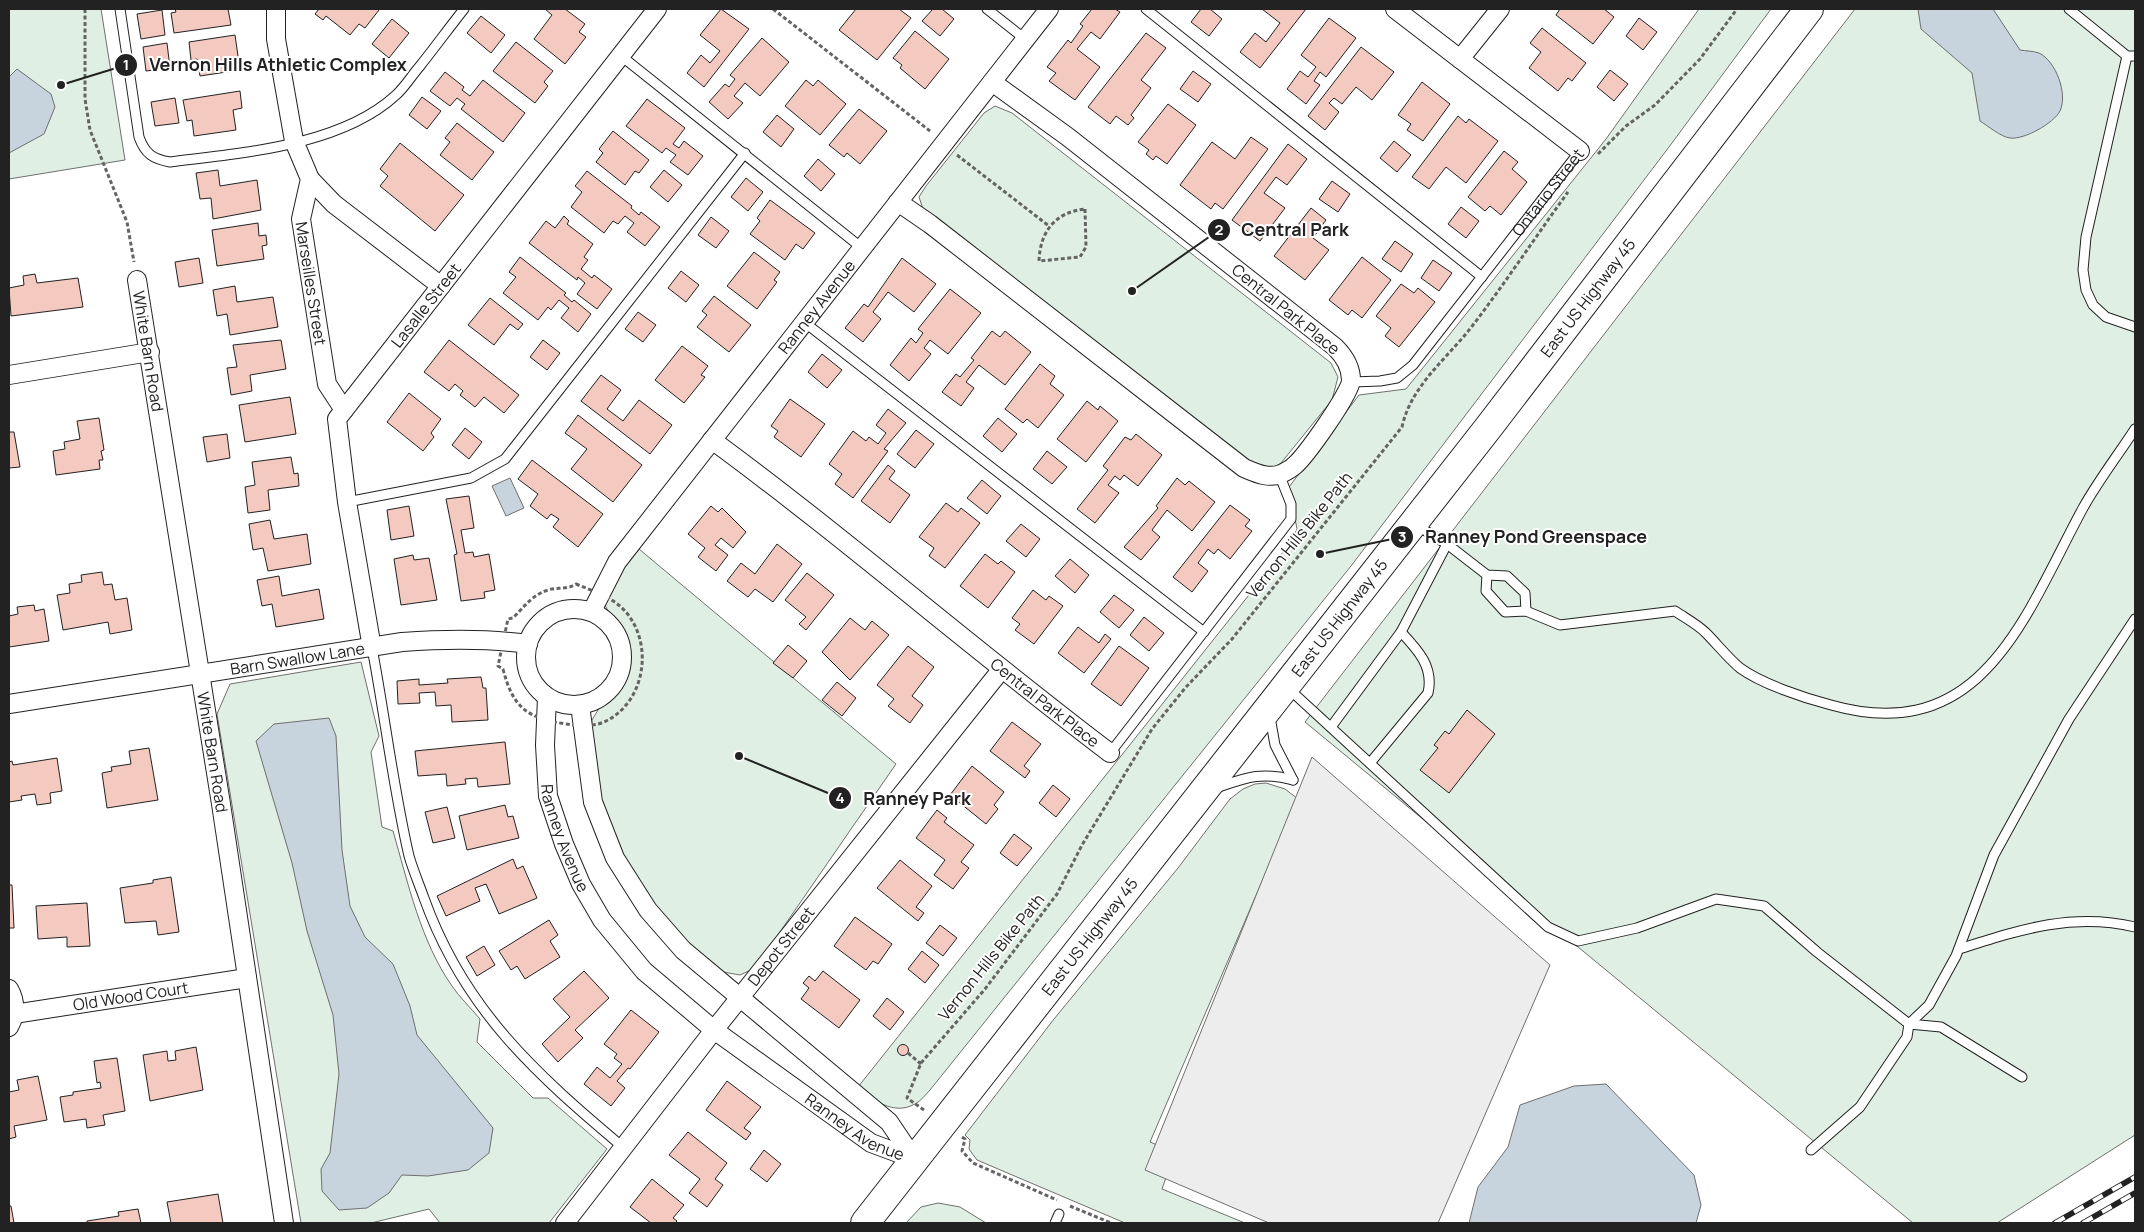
<svg xmlns="http://www.w3.org/2000/svg" width="2144" height="1232" font-family="Manrope,sans-serif">
	<style>
		.green { fill: #e0efe3; stroke: #6f6f6f }
		.parking { fill: #ededed; stroke: #6f6f6f }
		.water { fill: #c7d3dd; stroke: #6f6f6f }
		.building { fill: #f3c9c0; stroke: #222 }
		.lines { fill: none; stroke-linecap: round; stroke-linejoin: round }
		.lane-casing { stroke: #222; stroke-width: 11 }
		.street-casing { stroke: #222; stroke-width: 20 }
		.primary-casing { stroke: #222; stroke-width: 30 }
		.path { stroke: #646464; stroke-width: 3; stroke-dasharray: 4 2.5; stroke-linecap: butt }
		.lane { stroke: #fff; stroke-width: 9 }
		.street { stroke: #fff; stroke-width: 18 }
		.primary { stroke: #fff; stroke-width: 28 }
		.rail-casing { stroke: #222; stroke-width: 5.5 }
		.rail { stroke: #fff; stroke-width: 4; stroke-dasharray: 11; stroke-linecap: butt }
		.labels { text-anchor: middle; dominant-baseline: central; stroke-width: 4; stroke-linejoin: round; paint-order: stroke }
		.street-label { font-size: 16px; fill: #222; stroke: #fff }
		.leader { fill: none; stroke: #222; stroke-width: 2 }
		.callout-dot { fill: #222; stroke: #fff; stroke-width: 2 }
		.mark-label { font-size: 15px; text-anchor: middle; font-weight: bold; fill: #fff }
		.callout-label { font-size: 18px; text-anchor: middle; font-weight: bold; fill: #222; stroke: #fff; stroke-width: 4; stroke-linejoin: round; paint-order: stroke }
	</style>
	<rect width="100%" height="100%" fill="#fff"/>
	<!-- green -->
	<path class="green" d="M9 9H101L125 160 9 179Z
		M1699 9H1771L1669 147 1351 566 930 1090C926 1094 921 1101 915 1104 893 1116 874 1100 858 1087L1291 542 1297 529 1289 487 1359 395 1406 389 1606 139Z
		M1855 9H2135V1135L1997 1223H1913L1305 722Z
		M995 106 1012 113 1331 363 1338 377 1332 400 1281 463 1271 470 1258 469 933 218 923 209 919 197 926 186 984 113Z
		M639 549 896 764 755 968 740 975 723 972 699 955 634 883 602 816 590 748 592 720 601 705 625 681 628 656 627 638 611 617 605 605 609 587Z
		M361 662 379 736 371 752 382 827 393 831C408 883 421 942 452 986 460 998 471 1008 480 1019L477 1042 533 1098H548L607 1149 549 1223H440L429 1209 371 1223H301L217 714 230 684Z
		M1266 783 1285 789 1307 806 1291 814 1150 1142 1164 1148 1169 1169 1162 1189 1245 1223H1125L977 1160 969 1149 970 1140 965 1135 1054 1019 1178 868 1230 799 1243 789 1255 784Z
		M938 1203 960 1207 986 1223H906L921 1207Z"/>
	<!-- parking -->
	<path class="parking" d="M1312 757 1550 965 1438 1223H1269L1145 1170Z"/>
	<!-- water -->
	<path class="water" d="M1918 9H1993L2020 50C2025 51 2034 51 2039 53 2056 61 2068 94 2060 111 2054 123 2024 140 2010 138 2001 137 1988 126 1980 121L1972 73 1921 29Z
		M17 69 51 94 55 107 44 134 9 153V77Z
		M510 478 524 508 506 516 492 486Z
		M329 718 336 736 342 850 350 906 365 937 393 964 410 1006 417 1035 493 1128 489 1153 468 1170 428 1176 402 1175 389 1193 367 1208 339 1210 322 1191 321 1169 330 1153 339 1074 333 1015 307 931 292 863 256 741 274 724Z
		M1606 1084 1694 1175 1701 1205 1696 1223H1469L1478 1187 1508 1147 1520 1105 1574 1086Z"/>
	<!-- building -->
	<path class="building" d="M175 9H228L231 25 174 33 171 13 176 12Z
		M319 9H377L379 10 365 28 359 24 350 35 326 16 323 20 315 14Z
		M545 9H565L585 24 579 32 586 37 565 64 534 39 552 15Z
		M721 9 749 29 704 87 687 73 701 55 710 63 720 51 700 35Z
		M856 9H899L911 18 877 60 839 30Z
		M933 9H942L954 19 940 36 922 21Z
		M1092 9H1115L1120 12 1100 39 1091 32 1077 49 1100 67 1075 100 1049 81 1056 73 1047 67 1068 40 1071 43 1083 26 1080 24Z
		M1201 9H1210L1222 19 1209 36 1191 22Z
		M1262 9H1306L1260 68 1240 52 1255 33 1266 42 1280 23Z
		M1560 9H1604L1614 17 1593 44 1556 15Z
		M162 10 165 35 141 39 137 14Z
		M481 16 505 35 491 53 467 33Z
		M1329 18 1356 38 1326 77 1320 72 1314 81 1320 85 1306 104 1287 89 1300 71 1308 77 1316 67 1301 55Z
		M1639 18 1657 32 1643 50 1626 36Z
		M392 19 409 33 389 58 372 44Z
		M1542 28 1586 63 1572 81 1568 78 1558 91 1529 68 1541 52 1530 43Z
		M915 31 949 59 925 89 900 68 902 65 893 58Z
		M1146 33 1166 48 1141 80 1151 88 1131 115 1134 118 1128 125 1116 116 1110 124 1088 107Z
		M235 35 240 70 200 76 197 59 191 60 189 42Z
		M762 38 789 62 760 96 745 83 734 96 743 103 728 119 709 102 725 84 729 87 735 79 730 75Z
		M516 42 553 71 544 82 548 86 535 103 493 71Z
		M167 43 170 68 146 71 143 47Z
		M1361 47 1394 72 1372 100 1356 87 1342 104 1334 98 1329 103 1339 112 1325 130 1308 116Z
		M1610 70 1628 84 1614 101 1597 87Z
		M1193 71 1211 84 1198 102 1180 89Z
		M445 72 464 87 462 90 470 96 483 80 525 113 503 142 461 109 465 104 457 98 450 106 430 91Z
		M806 80 813 86 818 80 846 104 820 135 785 106Z
		M1422 82 1450 104 1423 141 1407 130 1411 124 1398 115Z
		M240 91 242 108 233 110 236 130 194 136 192 120 187 121 183 100Z
		M422 97 441 111 427 129 409 115Z
		M175 98 179 123 155 126 151 102Z
		M647 99 685 128 673 144 679 148 684 141 703 156 688 175 670 162 676 155 666 148 662 153 626 126Z
		M1168 104 1196 125 1167 164 1156 156 1153 160 1146 154 1149 150 1138 142Z
		M859 109 887 131 860 164 847 153 844 157 829 145Z
		M777 115 794 129 781 147 763 132Z
		M1458 116 1466 123 1469 119 1498 141 1466 183 1446 167 1429 189 1412 177Z
		M457 123 494 152 472 180 440 155 450 142 445 138Z
		M613 131 649 160 639 173 635 171 625 185 596 162 603 153 599 149Z
		M1251 137 1268 149 1223 209 1215 203 1211 209 1180 185 1212 142 1235 159Z
		M1394 141 1411 155 1397 172 1380 158Z
		M400 143 464 195 435 231 380 186 388 176 380 169Z
		M1288 144 1307 159 1287 185 1276 177 1264 193 1285 208 1260 241 1232 220Z
		M1504 151 1518 162 1512 169 1527 182 1501 215 1490 206 1485 211 1468 197Z
		M818 159 835 174 821 191 804 176Z
		M218 170 220 186 257 180 261 210 213 219 211 198 200 199 196 173Z
		M664 170 682 185 668 202 650 187Z
		M587 171 632 206 631 208 639 215 641 212 660 227 645 246 627 232 634 223 625 216 618 224 613 221 604 233 571 207 582 192 575 186Z
		M746 178 763 192 748 211 731 197Z
		M1332 181 1350 194 1338 212 1319 199Z
		M770 200 815 233 803 249 796 244 785 260 750 234 760 221 757 218Z
		M1461 207 1479 221 1466 238 1448 224Z
		M1311 208 1326 220 1313 238 1329 250 1305 280 1274 256Z
		M564 216 569 221 567 224 593 244 584 257 588 260 581 269 592 278 594 275 612 289 597 309 577 294 585 283 578 277 577 280 529 243 546 221 555 228Z
		M711 217 729 231 716 248 698 235Z
		M258 223 259 236 266 235 267 245 262 246 264 259 217 266 212 230Z
		M1395 241 1413 254 1401 272 1382 259Z
		M754 252 780 272 774 280 777 282 757 309 727 286Z
		M520 257 566 293 564 295 572 302 574 300 591 314 578 332 561 318 569 308 559 300 551 310 548 307 538 320 503 293 516 277 509 272Z
		M1362 257 1391 280 1362 318 1352 310 1348 315 1329 300Z
		M199 258 203 283 179 287 175 262Z
		M902 258 936 284 914 312 888 292 873 312 881 319 863 342 845 328 864 304 868 307Z
		M1433 260 1452 273 1439 291 1421 278Z
		M681 271 699 285 686 302 668 288Z
		M35 274 37 283 78 278 83 307 11 316 9 288 24 285 23 276Z
		M1401 284 1414 293 1418 288 1435 302 1399 347 1385 336 1391 328 1376 316Z
		M235 286 237 302 273 297 278 327 230 335 227 314 217 316 213 290Z
		M950 289 981 313 948 354 930 340 924 348 931 354 909 381 890 365 911 338 916 343 923 333 918 329Z
		M714 296 751 325 729 352 697 327 707 315 702 311Z
		M490 298 523 324 518 330 510 324 494 345 468 325Z
		M638 312 656 325 643 342 625 329Z
		M992 331 1000 337 1005 331 1031 352 1005 385 979 365 966 382 974 388 961 406 942 392 956 374 960 377 974 360 971 358Z
		M281 340 286 369 250 375 252 391 231 395 227 368 237 367 233 345Z
		M449 340 519 395 504 413 484 397 475 407 460 395 463 391 455 384 449 391 424 372Z
		M543 340 560 353 547 370 530 357Z
		M682 346 708 366 701 375 705 377 684 403 655 380Z
		M822 354 842 370 827 388 808 372Z
		M1040 364 1055 376 1050 384 1064 395 1038 428 1027 419 1023 423 1005 409Z
		M601 375 621 390 607 409 623 421 639 400 672 425 650 454 581 401Z
		M409 393 441 419 431 433 434 437 423 451 387 422Z
		M290 397 296 434 245 442 239 405Z
		M790 399 825 424 801 457 774 437 778 431 771 426Z
		M1087 401 1098 410 1100 406 1118 421 1086 462 1057 439Z
		M888 409 906 423 884 449 888 451 853 498 835 484 842 474 829 464 853 431 866 441 869 437 878 444 886 433 876 425Z
		M578 415 642 465 613 502 571 469 587 449 565 433Z
		M99 418 104 450 101 451 103 460H99L100 469 56 475 53 451 65 449 64 442 80 439 77 421Z
		M998 418 1017 434 1002 452 983 436Z
		M465 428 482 442 469 459 452 445Z
		M916 430 934 444 915 468 897 454Z
		M9 432H14L20 467 9 468Z
		M227 434 230 458 207 462 203 437Z
		M1136 434 1162 455 1138 486 1124 475 1120 480 1115 476 1108 485 1119 493 1095 523 1077 509 1108 470 1103 466 1125 437 1131 440Z
		M1047 451 1067 467 1052 484 1033 469Z
		M291 457 294 474 298 473 299 486 268 490 270 510 248 513 245 487 255 485 252 462Z
		M532 460 603 514 578 547 553 527 559 519 551 514 547 519 530 506 538 494 518 479Z
		M888 465 895 471 889 479 910 495 890 523 861 501Z
		M1177 478 1185 485 1189 481 1215 502 1192 531 1167 510 1152 530 1160 537 1141 560 1124 547 1158 508 1156 506Z
		M982 480 1001 496 987 514 967 498Z
		M469 496 474 528 461 530 465 553 473 552 474 557 489 554 495 590 484 592 485 598 461 601 454 555 457 554 446 499Z
		M946 503 958 512 961 508 980 523 945 568 929 556 934 548 919 537Z
		M1230 505 1250 520 1245 526 1252 531 1230 559 1218 549 1214 554 1208 549 1198 563 1208 571 1192 592 1173 577Z
		M409 506 414 536 391 540 387 510Z
		M711 506 718 512 722 508 746 532 733 548 721 538 715 545 728 555 716 571 698 557 705 548 688 534Z
		M270 520 274 539 307 534 311 564 268 571 263 548 253 550 249 524Z
		M1021 524 1040 539 1026 557 1006 541Z
		M777 544 802 564 773 602 755 589 748 597 727 581 741 563 755 574Z
		M985 554 998 564 1001 561 1015 572 988 608 960 586Z
		M413 555 414 560 429 558 437 600 401 605 394 559Z
		M1070 559 1089 575 1075 593 1055 576Z
		M102 572 104 585 112 584 115 600 127 598 132 630 110 634 108 622 63 630 57 595 70 593 69 584 82 582 81 575Z
		M807 573 834 595 806 630 799 624 806 617 785 600Z
		M279 576 282 596 319 589 324 619 276 627 272 604 262 606 257 580Z
		M1033 590 1046 600 1049 596 1063 606 1034 644 1015 630 1020 624 1012 618Z
		M1114 595 1134 610 1119 628 1100 612Z
		M34 605 35 611 44 609 49 641 9 647V616L18 614 17 607Z
		M1144 617 1164 633 1149 651 1130 635Z
		M850 618 865 630 872 621 889 635 850 680 822 652Z
		M1078 627 1099 643 1105 634 1111 639 1084 673 1058 653Z
		M788 645 807 661 793 678 773 663Z
		M908 646 934 667 912 696 923 705 910 723 888 706 894 699 877 685Z
		M1119 646 1149 668 1121 706 1091 684Z
		M481 677 483 688H486L488 720 452 722 451 705 436 706 435 692 419 693 420 703 398 704 397 681 419 679V685L448 683 447 679Z
		M837 682 856 698 842 716 822 700Z
		M1467 710 1495 734 1449 793 1420 770 1438 748 1434 745 1445 731 1449 734Z
		M1012 722 1041 744 1024 766 1030 771 1025 778 990 751Z
		M505 742 510 784 478 787 477 778 465 779 466 784 447 786 446 774 418 776 415 751Z
		M149 748 158 800 107 808 102 773 112 771 111 767 131 764 129 751Z
		M57 758 62 791 50 793 51 803 37 805 35 794 21 796 22 800 9 802V762L12 761 13 765Z
		M972 766 1004 792 994 805 998 809 986 824 950 795Z
		M1053 785 1070 799 1056 817 1039 803Z
		M505 805 508 817 513 816 519 838 467 850 459 816Z
		M447 807 455 838 433 843 425 812Z
		M937 810 947 818 944 822 974 845 961 862 969 868 953 889 934 875 945 860 916 838Z
		M1014 834 1032 848 1017 866 1000 853Z
		M513 859 517 869 523 866 537 898 499 914 486 884 475 888 480 901 446 916 437 896Z
		M900 860 932 886 916 907 924 913 918 921 877 888Z
		M171 877 179 932 158 935 156 921 125 923 120 888 153 883V880Z
		M9 885H12L14 928H9Z
		M87 903 90 946 67 947V937L38 939 36 906Z
		M855 917 892 944 878 964 873 961 866 970 834 946Z
		M549 920 558 935 550 941 560 957 525 979 517 966 511 970 499 951Z
		M940 925 957 938 943 956 926 943Z
		M484 946 495 965 477 976 466 957Z
		M922 951 939 965 925 983 908 969Z
		M584 971 609 998 575 1030 583 1038 558 1062 542 1044 570 1017 553 999Z
		M823 971 860 1000 839 1028 801 999 809 988 803 983 809 976 815 981Z
		M887 998 904 1012 890 1030 873 1016Z
		M631 1010 659 1032 630 1069 628 1068 617 1081 625 1088 611 1106 584 1084 597 1067 610 1078 622 1064 614 1058 617 1054 604 1044Z
		M897.5 1050a5.5 5.5 0 1 1 11 0a5.5 5.5 0 1 1-11 0Z
		M196 1047 203 1090 150 1101 143 1055 167 1051 168 1061 176 1060 175 1051Z
		M117 1058 125 1111 103 1115 105 1125 87 1128 86 1119 64 1122 60 1097 73 1095V1092L101 1088 100 1082 97 1083 94 1061Z
		M38 1076 47 1120 14 1126 16 1137 9 1139V1092L19 1090 17 1080Z
		M727 1081 761 1107 744 1128 751 1133 746 1140 706 1110Z
		M688 1132 727 1163 715 1179 723 1185 707 1207 689 1193 700 1179 669 1155Z
		M764 1150 781 1164 767 1182 750 1169Z
		M652 1179 684 1205 673 1218 677 1221 675 1223H651L630 1207Z
		M218 1194 223 1223H171L167 1202Z
		M9 1206H11L14 1223H9Z
		M138 1209 141 1223H87V1221L119 1216 118 1212Z"/>
	<g class="lines">
		<!-- lane casing -->
		<g class="lane-casing">
			<g id="lane">
				<path d="M120 9 139 137C145 154 153 159 170 162 241 153 341 146 396 95 405 87 412 75 420 66 435 47 449 28 464 9"/>
				<path d="M987 9 1025 39"/>
				<path d="M1146 9 1482 277"/>
				<path d="M2069 9 2127 56H2135"/>
				<path d="M620 55 862 248"/>
				<path d="M2127 56 2086 237 2083 270 2086 290 2093 305 2106 317 2135 327"/>
				<path d="M804 322 1204 632"/>
				<path id="s1" d="M1352 382 1380 381 1397 378 1413 365 1580 151"/>
				<path d="M347 502 471 478 505 459 745 153"/>
				<path d="M1416 525 1447 544 1487 575 1507 576 1525 593 1526 611"/>
				<path d="M1487 575 1486 591 1505 612 1526 611 1560 625 1675 611C1685 618 1697 624 1706 633 1717 644 1728 658 1740 668 1762 684 1804 698 1831 705 1983 748 2025 615 2083 508 2098 481 2118 455 2135 429"/>
				<path d="M372 648C385 716 393 787 409 856 413 870 419 884 424 898 464 1010 536 1074 624 1148"/>
				<path d="M1289 689 1548 927 1578 941 1637 928 1716 899 1764 906 1817 952 1909 1024 1929 1005 1956 956 1994 855 2069 719 2135 619"/>
				<path d="M1270 717 1275 745 1293 780"/>
				<path d="M1331 727 1401 632 1447 544"/>
				<path d="M1110 753 1291 519V504L1279 474"/>
				<path d="M1370 763 1428 693C1434 667 1418 650 1401 632"/>
				<path d="M1216 788C1245 778 1261 771 1293 780"/>
				<path d="M1959 949C2019 930 2072 912 2135 927"/>
				<path d="M1811 1150 1860 1107 1907 1037 1909 1024 1941 1027 2022 1077"/>
				<path d="M1055 1223 1059 1214"/>
			</g>
		</g>
		<!-- street casing -->
		<g class="street-casing">
			<g id="street">
				<path id="s2" d="M276 9V39L294 141 310 179 301 219 327 384 344 410"/>
				<path d="M1395 9 1580 151"/>
				<path d="M1460 59 1500 9"/>
				<path d="M310 179 334 204 441 286"/>
				<path d="M898 202 930 224 1244 468C1256 473 1268 479 1281 474 1285 472 1291 469 1294 466 1305 457 1351 393 1351 380 1351 367 1344 356 1335 347L1068 137 992 82"/>
				<path id="s3" d="M137 280 221 804 284 1223"/>
				<path d="M9 375 150 352"/>
				<path id="s4" d="M712 440C848 540 975 651 1110 753"/>
				<circle cx="574" cy="657" r="48"/>
				<path id="s5" d="M592 611 617 562 1049 9"/>
				<path id="s6" d="M372 648 347 502 337 419 657 9"/>
				<path id="s7" d="M547 697 545 745 548 796 564 844 581 884 602 920 644 971 714 1030 871 1143 914 1159"/>
				<path id="s8" d="M9 704 402 642C445 639 485 638 528 644"/>
				<path d="M580 705 593 802 615 858 648 910 683 950 889 1122 914 1159"/>
				<path d="M9 989C16 1001 16 1015 9 1027"/>
				<path id="s9" d="M14 1014 247 978"/>
				<path id="s10" d="M565 1223 714 1030 1001 670"/>
			</g>
		</g>
		<!-- primary casing -->
		<g class="primary-casing">
			<g id="primary">
				<path id="s11" d="M865 1223 1488 428 1809 9"/>
			</g>
		</g>
		<!-- path -->
		<path class="path" d="M85 9V99L90 130 127 222 134 262
			M773 9 930 131
			M1598 154 1626 126 1655 105 1700 59 1737 9
			M957 155 1049 226
			M1085 209 1086 247 1080 257 1039 261C1040 232 1055 212 1085 209Z
			M576 584C590 590 608 596 620 606 655 637 648 702 604 722 592 727 578 726 566 724 527 718 513 708 503 669L498 666 508 619 513 618C524 607 532 595 548 590 557 587 567 590 576 584Z
			M908 1053 921 1064
			M924 1110 907 1098 921 1063 985 989 1057 894 1082 845 1152 729 1186 687 1232 639 1402 427C1411 385 1448 358 1473 325 1506 282 1536 236 1568 192
			M962 1137 965 1139 962 1151 973 1163 1057 1200
			M1070 1206 1111 1223"/>
		<!-- lane -->
		<use href="#lane" class="lane"/>
		<!-- street -->
		<use href="#street" class="street"/>
		<!-- primary -->
		<use href="#primary" class="primary"/>
		<!-- rail casing -->
		<g class="rail-casing">
			<path id="rail" d="M2055 1223 2135 1177
				M2083 1223 2135 1193"/>
		</g>
		<!-- rail -->
		<use href="#rail" class="rail"/>
	</g>
	<g class="labels">
		<!-- street labels -->
		<g class="street-label">
			<text stroke="none"><textPath href="#s1" startOffset="285">Ontario Street</textPath></text>
			<text stroke="none"><textPath href="#s2" startOffset="281">Marseilles Street</textPath></text>
			<text stroke="none"><textPath href="#s11" startOffset="1174">East US Highway 45</textPath></text>
			<text stroke="none"><textPath href="#s6" startOffset="376">Lasalle Street</textPath></text>
			<text stroke="none"><textPath href="#s5" startOffset="379">Ranney Avenue</textPath></text>
			<text transform="translate(1286 309) rotate(39)">Central Park Place</text>
			<text stroke="none"><textPath href="#s3" startOffset="72">White Barn Road</textPath></text>
			<text transform="translate(1299 535) rotate(-51)">Vernon Hills Bike Path</text>
			<text stroke="none"><textPath href="#s11" startOffset="769">East US Highway 45</textPath></text>
			<text stroke="none"><textPath href="#s8" startOffset="292">Barn Swallow Lane</textPath></text>
			<text stroke="none"><textPath href="#s4" startOffset="424">Central Park Place</textPath></text>
			<text stroke="none"><textPath href="#s3" startOffset="478">White Barn Road</textPath></text>
			<text stroke="none"><textPath href="#s7" startOffset="144">Ranney Avenue</textPath></text>
			<text stroke="none"><textPath href="#s11" startOffset="364">East US Highway 45</textPath></text>
			<text stroke="none"><textPath href="#s10" startOffset="351">Depot Street</textPath></text>
			<text transform="translate(991 957) rotate(-51)">Vernon Hills Bike Path</text>
			<text stroke="none"><textPath href="#s9" startOffset="118">Old Wood Court</textPath></text>
			<text stroke="none"><textPath href="#s7" startOffset="564">Ranney Avenue</textPath></text>
		</g>
	</g>
	<!-- callouts -->
	<path class="leader" d="M61 85L126 65M1132 291L1219 230M1320 554L1402 537M739 756L840 798"/>
	<g class="callout-dot">
		<circle cx="61" cy="85" r="5"/>
		<circle cx="1132" cy="291" r="5"/>
		<circle cx="1320" cy="554" r="5"/>
		<circle cx="739" cy="756" r="5"/>
		<circle cx="126" cy="65" r="12"/>
		<circle cx="1219" cy="230" r="12"/>
		<circle cx="1402" cy="537" r="12"/>
		<circle cx="840" cy="798" r="12"/>
	</g>
	<g class="mark-label">
		<text x="126" y="70">1</text>
		<text x="1219" y="235">2</text>
		<text x="1402" y="542">3</text>
		<text x="840" y="803">4</text>
	</g>
	<g class="callout-label">
		<text x="278" y="71">Vernon Hills Athletic Complex</text>
		<text x="1295" y="236">Central Park</text>
		<text x="1536" y="543">Ranney Pond Greenspace</text>
		<text x="917" y="805">Ranney Park</text>
	</g>
	<!-- border -->
	<rect width="2144" height="1232" fill="none" stroke="#222222" stroke-width="20"/>
</svg>
